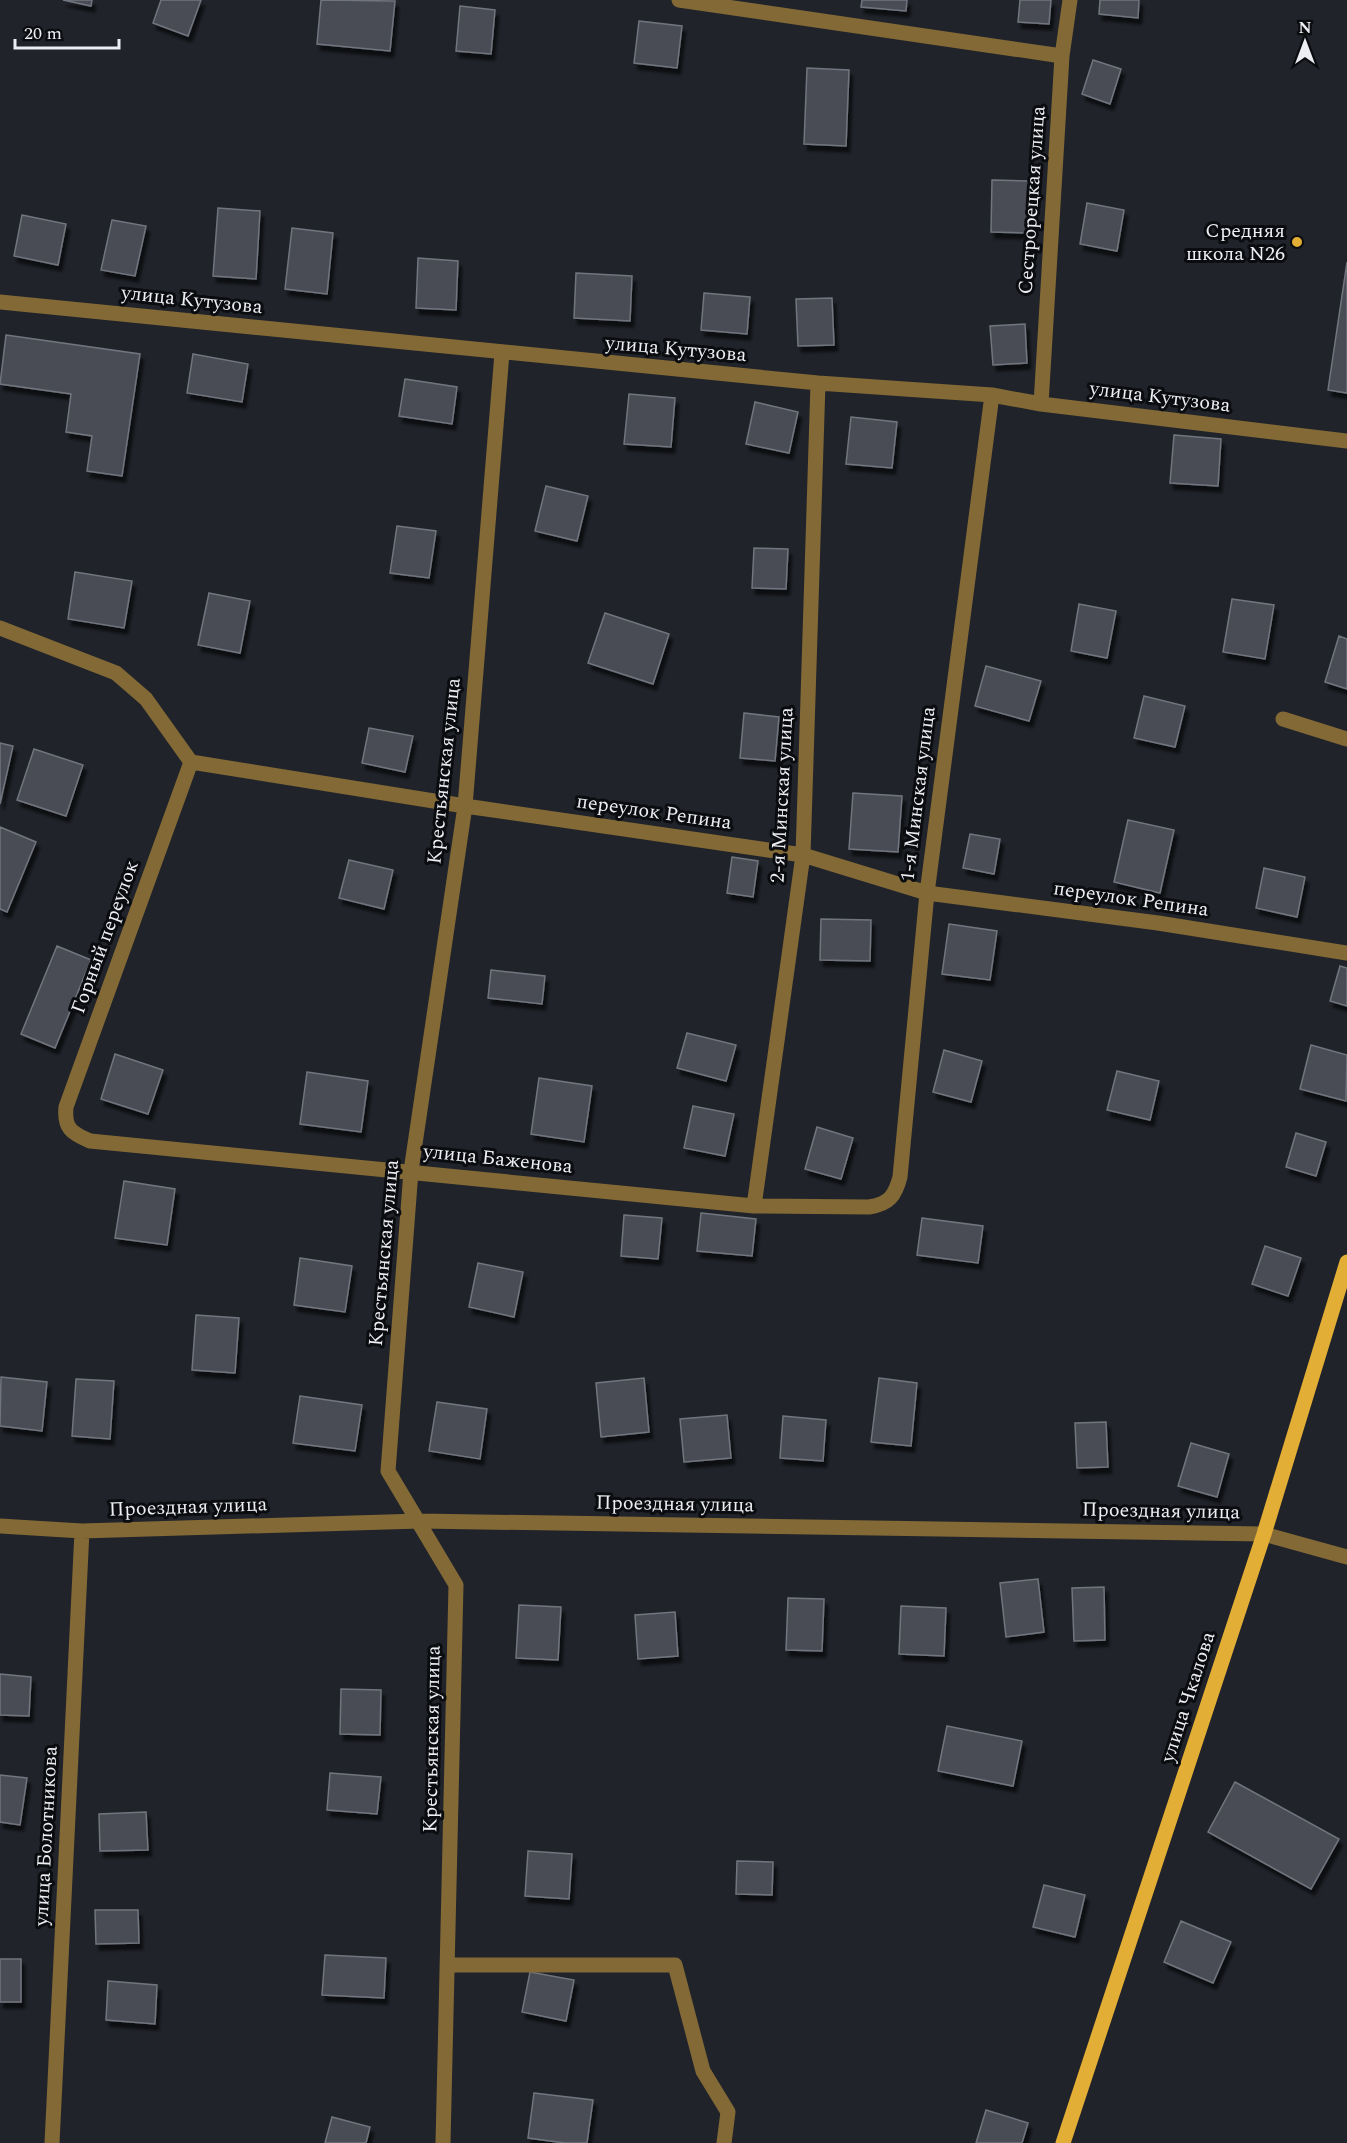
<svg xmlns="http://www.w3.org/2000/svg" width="1347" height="2143" font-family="Spectral,serif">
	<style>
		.building { fill: #494c55; stroke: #71757e; stroke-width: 1.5; filter: url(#shadow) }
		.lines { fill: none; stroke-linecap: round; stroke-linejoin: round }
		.minor { stroke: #826936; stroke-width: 15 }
		.major { stroke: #e3ae36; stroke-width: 15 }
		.poi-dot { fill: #e3ae35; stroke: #0b0c0f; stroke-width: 2 }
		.labels { text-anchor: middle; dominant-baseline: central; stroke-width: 6; stroke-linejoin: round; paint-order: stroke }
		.street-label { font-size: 20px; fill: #eceef3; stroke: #0b0c0f }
		.poi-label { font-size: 20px; fill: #eceef3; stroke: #0b0c0f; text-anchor: end }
	</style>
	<defs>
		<filter id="shadow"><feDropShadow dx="3.5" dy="6" stdDeviation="1.5" flood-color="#0009"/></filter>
	</defs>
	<rect width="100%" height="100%" fill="#20232a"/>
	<!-- building -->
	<path class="building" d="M63 0H92L91 6Z
		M161 0H201L188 36 153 23Z
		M321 0 395 1 390 51 317 44Z
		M862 0H907L906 11 861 7Z
		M1020 0H1051L1049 24 1018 22Z
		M1100 0H1139L1138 18 1099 14Z
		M460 6 495 10 491 54 456 51Z
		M639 21 682 26 677 68 634 63Z
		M1093 60 1121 69 1110 104 1082 94Z
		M807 68 849 70 846 146 804 144Z
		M992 180 1029 181 1027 233 991 232Z
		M1087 203 1124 210 1117 251 1080 244Z
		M218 208 260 211 256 279 213 276Z
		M22 215 66 224 58 265 14 256Z
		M112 220 146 226 135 276 101 270Z
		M292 228 333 233 327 294 285 289Z
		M418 258 458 261 456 310 416 308Z
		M1347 262V393L1328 390Z
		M576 273 632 276 630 321 574 318Z
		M704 293 750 297 747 334 701 330Z
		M832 298 834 345 798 346 796 299Z
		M1025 324 1027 363 993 365 990 326Z
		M6 335 140 354 122 476 87 471 92 436 66 432 71 394 0 384Z
		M193 354 248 364 242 402 187 393Z
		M405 379 457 387 452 424 399 416Z
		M629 394 675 398 671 447 624 444Z
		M755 402 798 412 789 453 746 444Z
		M851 417 897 422 892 468 846 464Z
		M1174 435 1221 439 1218 486 1170 483Z
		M546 486 588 496 577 541 535 531Z
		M397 526 436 531 429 578 390 573Z
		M754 548 788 549 786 589 752 588Z
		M75 572 132 581 124 628 68 619Z
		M209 593 250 601 240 653 198 645Z
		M1232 599 1274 605 1265 659 1223 652Z
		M1079 604 1116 611 1107 658 1071 651Z
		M605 613 669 634 653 684 588 663Z
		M1339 636 1347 639V689L1325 682Z
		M986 666 1041 681 1029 721 975 706Z
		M1144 696 1185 706 1175 747 1134 738Z
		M744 713 779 717 775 761 740 758Z
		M369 728 413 736 405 772 362 763Z
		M0 743 13 746 0 804Z
		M34 749 83 765 66 816 17 800Z
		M853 793 902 796 898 852 849 849Z
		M1128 820 1174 830 1160 893 1114 882Z
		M0 827 36 842 7 912 0 909Z
		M970 834 1000 839 994 874 963 868Z
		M732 857 758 861 753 897 727 893Z
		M349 860 393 870 384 909 339 898Z
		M1264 868 1305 877 1297 917 1256 908Z
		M821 919 871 920 870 961 820 960Z
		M949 924 997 931 990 980 942 974Z
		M57 946 91 960 55 1048 21 1034Z
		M1340 966 1347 968V1006L1330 1001Z
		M491 970 545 976 542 1004 488 998Z
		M687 1033 736 1045 726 1081 677 1068Z
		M1311 1045 1347 1055 1346 1101 1300 1089Z
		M944 1050 982 1061 971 1102 933 1092Z
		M115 1054 163 1070 148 1114 101 1099Z
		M1117 1071 1159 1081 1150 1120 1107 1110Z
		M307 1072 368 1081 361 1132 300 1124Z
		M539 1078 592 1086 584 1142 531 1134Z
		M693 1106 734 1114 725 1156 684 1148Z
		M817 1127 853 1138 841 1179 805 1169Z
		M1296 1133 1326 1142 1316 1176 1286 1167Z
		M124 1181 175 1189 167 1245 115 1238Z
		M701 1213 756 1219 752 1256 697 1251Z
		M624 1215 662 1218 658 1259 621 1256Z
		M922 1218 983 1226 978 1263 917 1255Z
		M1265 1246 1301 1258 1288 1296 1252 1284Z
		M300 1258 352 1266 345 1312 294 1305Z
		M478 1263 523 1272 514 1317 469 1307Z
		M196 1315 239 1318 235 1373 192 1370Z
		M1 1377 47 1382 42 1431 0 1426Z
		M644 1378 649 1432 601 1437 596 1383Z
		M879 1378 917 1383 911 1446 871 1442Z
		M76 1379 114 1381 110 1439 72 1436Z
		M300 1396 362 1405 355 1451 293 1443Z
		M437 1402 487 1409 480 1459 429 1451Z
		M727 1415 731 1458 684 1462 680 1419Z
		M783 1416 826 1420 823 1461 780 1458Z
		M1106 1422 1108 1467 1077 1468 1075 1423Z
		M1191 1443 1229 1454 1217 1497 1178 1486Z
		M1038 1579 1044 1632 1006 1637 1000 1583Z
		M1104 1587 1105 1640 1074 1641 1072 1588Z
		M788 1598 824 1599 822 1651 786 1650Z
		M519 1605 561 1607 558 1660 516 1658Z
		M901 1606 946 1608 944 1656 899 1654Z
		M675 1612 678 1656 638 1659 635 1615Z
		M0 1674 31 1677 29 1716 0 1715Z
		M341 1689 381 1690 380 1735 340 1734Z
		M947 1726 1022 1741 1013 1786 938 1771Z
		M330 1773 381 1777 377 1814 327 1810Z
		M0 1775 27 1778 20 1825 0 1822Z
		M1235 1782 1339 1839 1311 1889 1208 1832Z
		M146 1812 148 1850 100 1851 99 1814Z
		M528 1851 572 1854 569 1899 525 1896Z
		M737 1861 773 1862 772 1895 736 1894Z
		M1044 1885 1085 1895 1075 1937 1033 1927Z
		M95 1910H138L139 1943 96 1944Z
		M1181 1921 1231 1942 1213 1983 1164 1962Z
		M325 1955 386 1958 384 1998 322 1995Z
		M0 1959H21V2002H0Z
		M530 1972 574 1980 566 2021 522 2012Z
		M108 1981 157 1985 155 2024 106 2020Z
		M534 2093 593 2100 587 2143H565L528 2138Z
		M986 2110 1028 2123 1022 2143H976Z
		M332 2117 370 2127 366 2143H325Z"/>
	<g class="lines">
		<!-- minor -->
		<path class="minor" d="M679 0 1062 56
			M0 302 818 383 992 395 1041 404 1347 441
			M1041 404 1062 56 1070 0
			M0 628 116 673 146 699 191 762 465 806 803 855 927 893 1158 923 1347 953
			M1283 719 1347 739
			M191 762 66 1107C64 1128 71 1133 90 1141L754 1206 869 1207C889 1204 895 1196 900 1177L927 893 992 395
			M754 1206 803 855 818 383
			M0 1526 82 1531 420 1521 1264 1534 1347 1557
			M447 1965H675L703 2071 728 2112 724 2143
			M52 2143 82 1531
			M443 2143 456 1585 388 1471 411 1171 465 806 502 353"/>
		<!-- major -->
		<path class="major" d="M1063 2143 1264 1534 1347 1262"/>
	</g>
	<!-- markers -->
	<circle class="poi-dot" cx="1297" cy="242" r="6"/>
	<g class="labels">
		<!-- street labels -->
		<g class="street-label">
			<text transform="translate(1032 200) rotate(-86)">Сестрорецкая улица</text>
			<text transform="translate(192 300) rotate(6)">улица Кутузова</text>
			<text transform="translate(676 349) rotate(5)">улица Кутузова</text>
			<text transform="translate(1160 397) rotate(7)">улица Кутузова</text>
			<text transform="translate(444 771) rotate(-84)">Крестьянская улица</text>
			<text transform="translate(918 794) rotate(-83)">1-я Минская улица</text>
			<text transform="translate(782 795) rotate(-87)">2-я Минская улица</text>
			<text transform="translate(654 812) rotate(8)">переулок Репина</text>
			<text transform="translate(1131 899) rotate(8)">переулок Репина</text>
			<text transform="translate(105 937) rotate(-70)">Горный переулок</text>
			<text transform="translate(498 1159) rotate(6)">улица Баженова</text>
			<text transform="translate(384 1253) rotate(-85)">Крестьянская улица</text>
			<text transform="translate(675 1504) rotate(1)">Проездная улица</text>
			<text transform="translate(188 1507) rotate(-2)">Проездная улица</text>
			<text transform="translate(1161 1511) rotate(1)">Проездная улица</text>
			<text transform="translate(1188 1697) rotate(-72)">улица Чкалова</text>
			<text transform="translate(432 1739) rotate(-89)">Крестьянская улица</text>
			<text transform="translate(46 1836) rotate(-87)">улица Болотникова</text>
		</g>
		<!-- poi labels -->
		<g class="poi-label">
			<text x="1285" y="231">Средняя<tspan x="1285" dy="23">школа N26</tspan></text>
		</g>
	</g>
	<!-- north arrow -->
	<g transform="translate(1305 42)" stroke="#0b0c0f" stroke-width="4.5" paint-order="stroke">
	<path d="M0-4.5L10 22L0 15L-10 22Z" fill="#eceef3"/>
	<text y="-9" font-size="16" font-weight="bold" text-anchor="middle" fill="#eceef3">N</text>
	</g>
	<!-- scale -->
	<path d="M15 39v9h104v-9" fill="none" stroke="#eceef3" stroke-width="3"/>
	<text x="24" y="39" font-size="18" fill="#eceef3" stroke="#0b0c0f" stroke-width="4.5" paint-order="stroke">20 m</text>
</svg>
